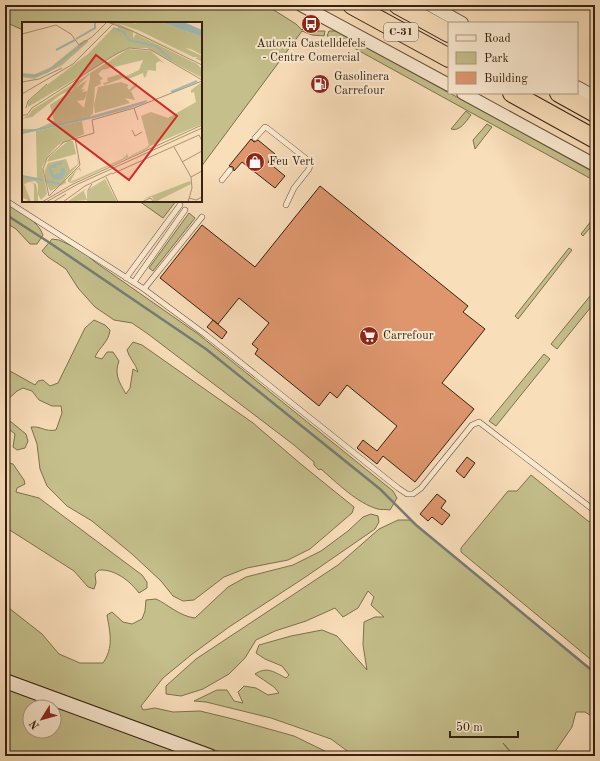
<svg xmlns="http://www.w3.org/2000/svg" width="600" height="761" font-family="'Old Standard TT',serif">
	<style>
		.green { fill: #c4bf8b; stroke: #7d704e; fill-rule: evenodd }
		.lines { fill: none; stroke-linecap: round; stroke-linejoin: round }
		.stream { stroke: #767d75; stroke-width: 2.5 }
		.building { fill: #df966d; stroke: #362110 }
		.service-casing { stroke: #67503a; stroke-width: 6 }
		.tertiary-casing { stroke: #67503a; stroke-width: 14 }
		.secondary-casing { stroke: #362110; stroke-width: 16 }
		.motorway-casing { stroke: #362110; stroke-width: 20 }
		.service { stroke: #fbead2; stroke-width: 5 }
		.tertiary { stroke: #fbead2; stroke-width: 12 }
		.secondary { stroke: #fbead2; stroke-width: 14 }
		.motorway { stroke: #f9deba; stroke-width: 18 }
		.labels { text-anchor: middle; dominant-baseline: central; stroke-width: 4; stroke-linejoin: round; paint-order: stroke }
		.shield { fill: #fbead2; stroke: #715d4a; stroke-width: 1 }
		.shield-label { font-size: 11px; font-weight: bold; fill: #362110 }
		.poi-label { font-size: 12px; fill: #362110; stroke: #fbead2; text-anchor: start }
		.inset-river { fill: none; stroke: #a0bbb8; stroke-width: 2 }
		.inset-road { fill: none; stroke: #ab9276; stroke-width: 1 }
		.view { fill: #d62828; fill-opacity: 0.15; stroke: #d62828; stroke-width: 2 }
		.inset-edge { fill: none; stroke: #362110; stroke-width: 2 }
	</style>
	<rect width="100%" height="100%" fill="#f9deba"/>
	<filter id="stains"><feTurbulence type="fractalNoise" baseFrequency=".005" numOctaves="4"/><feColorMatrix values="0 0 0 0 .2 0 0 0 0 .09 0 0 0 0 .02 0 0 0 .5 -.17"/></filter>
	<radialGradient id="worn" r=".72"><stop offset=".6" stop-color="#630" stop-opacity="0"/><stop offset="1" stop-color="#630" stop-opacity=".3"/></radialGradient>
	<!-- green -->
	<path class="green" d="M5 5H266L296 24 302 30 306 26 317 31H325L324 36 312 35 302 31 201 167V23H23V30L5 22Z
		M329 31H336L344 35 595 173V181L334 37 327 36Z
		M466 111 471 115C466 121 460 132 451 129Z
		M487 124 492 127 475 149 473 140Z
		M139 201H176L163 218Z
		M10 206C23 214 38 221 43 235L37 244H30L16 229 5 222V207Z
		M189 213 195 218 153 271 149 268Z
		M595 216V222L583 236 581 234Z
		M52 239 59 240 83 251 95 262 198 334 393 491 397 498 390 510C386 509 381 510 378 509 358 504 336 482 321 469L319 470 314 465V462L294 445 148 334 132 323 114 320 95 307 78 288 66 269 48 257 42 251Z
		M569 248 572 250 518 319 515 316Z
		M595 290V302L557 349 551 344Z
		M94 320 105 325 110 330C109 342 100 346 95 357L102 359 107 352H113L119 361C114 374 119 382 126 394L130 388 133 369 138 372C136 364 129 358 127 350L133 342 142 345 253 423 302 465 354 507 352 513 310 549 288 560 247 568 224 577 194 600 183 601 173 596 161 581 132 554 92 521 67 506 47 486 40 469 37 444 31 427C42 426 44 432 56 430L62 413 61 406H52L39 400 32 391 23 388 17 391 5 402V372L10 371 35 385 38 381 43 380 50 386 58 383 85 328Z
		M544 354 550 359 496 426 489 421Z
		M5 417 26 434 28 441 25 448 17 450 13 447 15 434 5 426Z
		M5 462 13 464 24 480 25 484 17 488 16 492 39 498 142 575 147 582V588L139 593C130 581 115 569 99 570L95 574 96 583 94 589 88 587 74 571 5 527V512L7 511 5 509V491L9 490 8 487 5 486Z
		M531 475 588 521 595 524V663L461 552V548L508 491H517Z
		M371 514 378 516 379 522 375 529 304 578 229 627 191 655 163 678 141 706 143 710 155 708 173 712 200 711 233 719 294 736 335 756H231L5 673V605L42 634 59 654 80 663H103C114 647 110 633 107 615L112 612 123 622 132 624 142 619 145 611 146 600 156 599C169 605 179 616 195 618L228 587 246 577 293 565 321 551 348 531 363 517Z
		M398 520H410L595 673V718L585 712H576L572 727 552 756H515L503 743 513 756H354L331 739 271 718 206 702 194 701 217 690H227L234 701 243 703 238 692 244 686 256 688 268 695 279 693 274 687 255 674C267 666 274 672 286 678L289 675 282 666 265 659 256 653 259 645 291 636 322 630 337 636 367 670 363 645 364 622 375 617H384L371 605 374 597 368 591 358 608 343 617 335 608 306 621 275 631 256 640 245 658 229 674 203 689 181 696 166 694V686L196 659 338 565 379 529Z
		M5 688 187 756H5ZM30 707H54V731H30Z"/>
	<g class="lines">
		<!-- stream -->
		<path class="stream" d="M5 214 50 243 206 349 380 489 416 525 595 673"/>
	</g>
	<!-- building -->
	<path class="building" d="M251 139 254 142 258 140 275 154 268 162 285 176 275 188 242 162 234 171 233 167 229 166Z
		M320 186 468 306 463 312 485 329 442 383 474 409 415 482 383 456 377 464 357 448 363 440 377 451 397 426 347 385 337 398 330 392 319 406 255 354 258 349 252 344 269 323 239 298 218 324 160 278 202 225 255 267Z
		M213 320 227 332 222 339 207 327Z
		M467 457 475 463 464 478 456 471Z
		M437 494 446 501 441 508 450 515 442 525 432 517 428 521 420 514Z"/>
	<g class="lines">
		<!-- service casing -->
		<g class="service-casing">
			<path id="service" d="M255 138 265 127 267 128 309 161 310 165 309 169 294 188 286 205
				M222 180 230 170
				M5 200 144 289 206 335 398 488 407 494H413L421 488 472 425 479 422 595 511
				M126 278 180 205
				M134 282 185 210
				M144 289 202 217"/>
		</g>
		<!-- tertiary casing -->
		<g class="tertiary-casing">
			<path id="tertiary" d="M301 5 449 85
				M430 5 462 23
				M577 87 595 97
				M463 93 595 165"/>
		</g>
		<!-- secondary casing -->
		<g class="secondary-casing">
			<path id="secondary" d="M5 681 209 756"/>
		</g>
		<!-- motorway casing -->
		<g class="motorway-casing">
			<path id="motorway" d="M352 5 449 58
				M398 5 449 33
				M512 93 595 139
				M559 93 595 113"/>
		</g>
		<!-- service -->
		<use href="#service" class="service"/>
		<!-- tertiary -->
		<use href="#tertiary" class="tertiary"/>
		<!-- secondary -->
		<use href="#secondary" class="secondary"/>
		<!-- motorway -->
		<use href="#motorway" class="motorway"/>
	</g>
	<!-- icons -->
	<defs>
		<g id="bus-disc" transform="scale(1)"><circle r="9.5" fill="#8f2418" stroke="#fbead2"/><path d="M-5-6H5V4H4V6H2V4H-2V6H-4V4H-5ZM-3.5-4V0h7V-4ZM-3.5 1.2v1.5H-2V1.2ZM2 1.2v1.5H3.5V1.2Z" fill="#fff"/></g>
		<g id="fuel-disc" transform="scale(1)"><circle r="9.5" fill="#8f2418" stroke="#fbead2"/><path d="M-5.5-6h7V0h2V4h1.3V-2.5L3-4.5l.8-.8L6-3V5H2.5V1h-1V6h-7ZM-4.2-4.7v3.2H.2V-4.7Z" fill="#fff"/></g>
		<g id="shop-disc" transform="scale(1)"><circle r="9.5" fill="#8f2418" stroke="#fbead2"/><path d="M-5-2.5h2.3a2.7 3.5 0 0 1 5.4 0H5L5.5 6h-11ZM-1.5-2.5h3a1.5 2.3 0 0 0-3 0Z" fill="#fff"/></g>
		<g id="supermarket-disc" transform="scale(1)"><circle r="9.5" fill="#8f2418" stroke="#fbead2"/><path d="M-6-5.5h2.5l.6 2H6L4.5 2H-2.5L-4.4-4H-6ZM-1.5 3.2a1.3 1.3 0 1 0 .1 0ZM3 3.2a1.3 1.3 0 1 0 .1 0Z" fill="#fff"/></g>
	</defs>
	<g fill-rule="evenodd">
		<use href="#bus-disc" x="311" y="24"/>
		<use href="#fuel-disc" x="320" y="84"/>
		<use href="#shop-disc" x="255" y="162"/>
		<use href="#supermarket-disc" x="369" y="336"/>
	</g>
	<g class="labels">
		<!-- shield labels -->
		<rect class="shield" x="384" y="23" width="34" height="18" rx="3"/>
		<g class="shield-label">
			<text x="401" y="32">C-31</text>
		</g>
		<!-- poi labels -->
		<g class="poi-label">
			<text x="311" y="44" text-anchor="middle">Autovia Castelldefels<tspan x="311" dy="14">- Centre Comercial</tspan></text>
			<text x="334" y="77">Gasolinera<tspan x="334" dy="14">Carrefour</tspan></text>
			<text x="269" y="162">Feu Vert</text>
			<text x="383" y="336">Carrefour</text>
		</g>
	</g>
	<!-- overview -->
	<g transform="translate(22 22)">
		<rect width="180" height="180" fill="#f9deba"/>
		<path d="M87 0H108L114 2 112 0H139L180 15V33L169 27 163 26 180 34V40L173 36 177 35H171L118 9 95 1 180 41 103 6 111 10V16L114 12 175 42 180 47V56L125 26H106L6 85V80L21 66 66 32 91 6H96V4ZM62 18H66V20L39 44 12 57 0 55V51L13 52 29 45ZM106 27 129 29 143 42 138 39 134 41V49L126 48 124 54 122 56 121 51 104 58 101 56 82 63 81 61 86 60 85 56 99 52 102 55 117 48 121 38 80 48 76 52 81 57 78 58 79 62 73 65 71 91 67 96 0 111V107H15L32 99 28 83 65 58 59 68 63 67 60 70 65 69 64 74 62 78 55 79 62 86 68 56V88V52L53 66 38 73 10 95 0 97 7 93 10 88ZM99 60 107 63 105 65 107 68 115 60 114 65 109 69 113 78 103 76 108 81 73 91 72 83 76 65ZM180 60V102L128 124 125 127 50 161 46 160V157L52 150 58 145 59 150 57 147 54 149 48 160 102 136 101 132 103 136 105 131 106 135 124 126 127 123 119 94 129 90 146 96 174 80 172 70 169 71V68ZM125 78V80L103 88 71 96 69 94ZM60 99 62 112 36 123 26 134 20 145 25 172 19 178 16 172V179L12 180V162L8 160 14 162 16 172V162L13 159 0 161V128L1 154 15 156 14 109ZM46 119H51L54 132 25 140 27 135ZM55 134 57 142 55 144 43 157 44 161 28 169 23 157V148L26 141 44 137 48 148 56 142ZM83 157 95 180H67V167ZM168 159 169 162 133 180 130 175 121 177ZM7 160 2 162 9 179 3 180 6 178 1 176 0 180 1 161ZM65 166 62 169 65 178 45 180Z" fill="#c4bf8b"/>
		<path d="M139 0 164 1 180 8V15ZM40 139 39 143H34L35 146H29L32 153 40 150 37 147 43 146V153L37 158 30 156 26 145Z" fill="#a0bbb8"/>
		<path class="inset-river" d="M91 6 102 10 104 14M105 15 107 18 134 24 150 38M54 17 73 6V0M34 28 53 18M0 53 12 54 25 50 62 21M149 70 175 59M0 111 72 95 123 80M0 154 21 158M24 159 38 162"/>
		<path class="inset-road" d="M85 0 110 9 180 43M0 12 34 3 49 12 57 23 70 15 85 0M0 60 17 57 40 46M0 72 51 42 93 0M4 86 6 79 25 62M112 86 116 98M0 93H5L10 86 94 32 107 26 129 28 180 58M110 108 113 114 120 110M152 125 169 155 170 166 166 180M160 140 180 129M90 152 177 113 180 119M84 155 96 180M169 155 180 149M27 174 21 147 25 136 42 120 72 111 70 98 112 86 180 59M27 174 58 143 53 116M167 176 174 178 180 175M20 180 51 162 180 103M24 180 56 162 180 106M31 180 44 172M41 180 63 164 90 151M66 180V168L70 162M120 180 128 176 133 180"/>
		<path class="view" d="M74 33 155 94 107 158 26 97Z"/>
		<rect width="180" height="180" class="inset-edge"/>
	</g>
	<!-- margin -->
	<rect width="600" height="761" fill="none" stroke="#f9deba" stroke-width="20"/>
	<rect x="6" y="6" width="588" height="749" fill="none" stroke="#362110" stroke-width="2"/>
	<rect x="10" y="10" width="580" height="741" fill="none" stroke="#362110"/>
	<!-- legend -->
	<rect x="448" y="22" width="130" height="72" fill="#fbead2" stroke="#ac9a84"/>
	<rect x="456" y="35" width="20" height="6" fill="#fbead2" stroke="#ac9a84"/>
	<text x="484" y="42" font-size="12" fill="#362110">Road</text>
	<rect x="456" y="52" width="20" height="12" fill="#c4bf8b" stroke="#ac9a84"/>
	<text x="484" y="62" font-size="12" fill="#362110">Park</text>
	<rect x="456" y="72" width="20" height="12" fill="#df966d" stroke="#ac9a84"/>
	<text x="484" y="82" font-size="12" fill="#362110">Building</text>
	<!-- north arrow -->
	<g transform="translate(42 719) rotate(233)"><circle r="19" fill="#fbead2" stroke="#ac9a84"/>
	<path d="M0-3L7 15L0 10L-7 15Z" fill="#8f2418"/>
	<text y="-6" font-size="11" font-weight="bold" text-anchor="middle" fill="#362110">N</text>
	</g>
	<!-- scale -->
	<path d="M450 731v6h68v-6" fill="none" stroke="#362110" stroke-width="2"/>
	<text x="456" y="731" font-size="12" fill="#362110" stroke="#fbead2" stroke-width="3" paint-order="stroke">50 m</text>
	<rect width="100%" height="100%" filter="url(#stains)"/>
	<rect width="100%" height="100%" fill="url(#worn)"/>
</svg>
